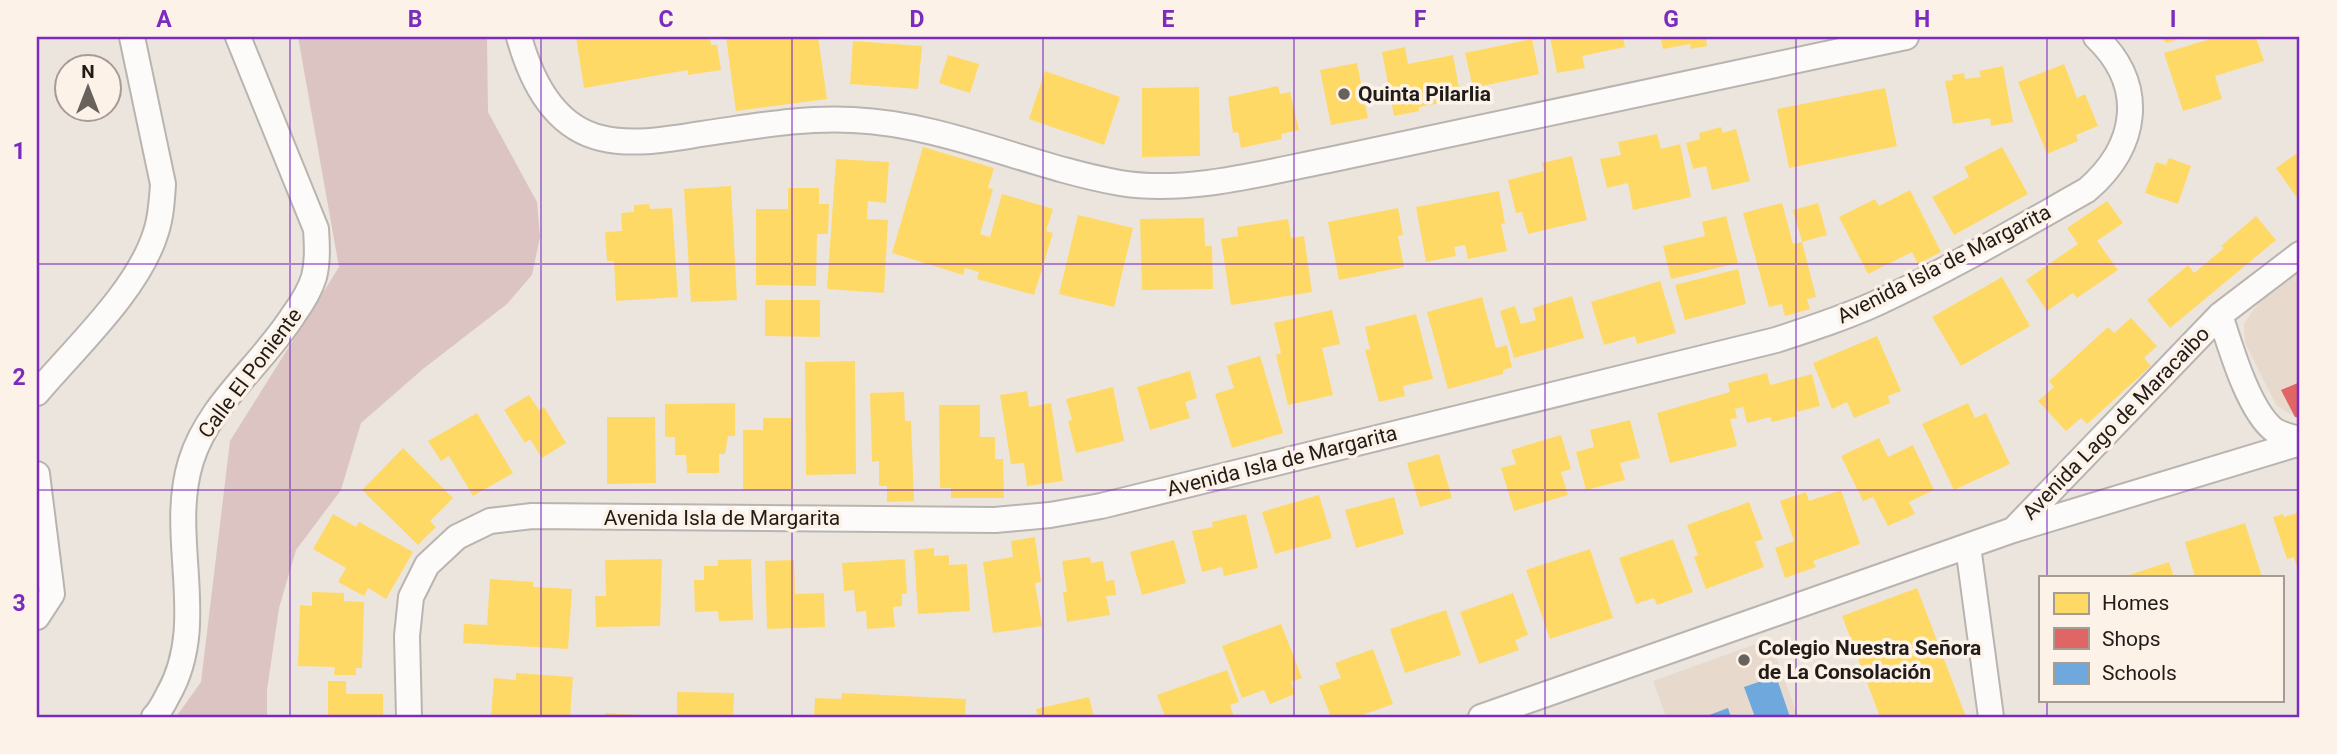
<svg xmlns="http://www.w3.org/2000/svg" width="2337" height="754" font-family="Roboto,sans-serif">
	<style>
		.built { fill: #e7d9cc }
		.green { fill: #dcc4c3 }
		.homes { fill: #ffd966 }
		.shops { fill: #e06666 }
		.schools { fill: #6fa8dc }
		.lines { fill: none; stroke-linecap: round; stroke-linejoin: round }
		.minor-casing { stroke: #b9b4af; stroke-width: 28 }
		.minor { stroke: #fcfbfa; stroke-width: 24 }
		.grid { fill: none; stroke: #7b2cbf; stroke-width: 2; stroke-opacity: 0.55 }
		.poi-dot { fill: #68625d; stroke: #fdf2e8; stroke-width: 2.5 }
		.labels { text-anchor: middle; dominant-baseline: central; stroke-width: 7; stroke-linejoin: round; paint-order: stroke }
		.poi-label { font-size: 21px; font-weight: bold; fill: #211c18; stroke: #fdf2e8; text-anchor: start }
		.street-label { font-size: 21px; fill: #211c18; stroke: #fdf2e8 }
		.neatline { fill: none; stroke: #7b2cbf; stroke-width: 2.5 }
		.grid-label { font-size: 23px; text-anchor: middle; font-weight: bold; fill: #7b2cbf }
	</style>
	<rect width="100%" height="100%" fill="#ece5de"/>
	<!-- built -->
	<path class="built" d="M2300 269V418L2295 417 2276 405 2245 343 2244 324 2254 309 2270 292Z
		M1770 639 1798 717H1666L1653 681Z"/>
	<!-- green -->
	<path class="green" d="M298 37H487L488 112 537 202 540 237 532 275 507 304 423 369 361 423 341 490 296 550 279 608 267 690V717H176L201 682 230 441 339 267Z"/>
	<!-- homes -->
	<path class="homes" d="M576 37H710L711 45H717L721 70 688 75V70L584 88Z
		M726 37H818L827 99 736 111Z
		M1550 37H1623L1625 47 1582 56 1585 68 1557 73Z
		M1660 37H1714V38L1706 39 1707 46 1691 49 1690 44 1663 49Z
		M2159 37H2184L2167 43Z
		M2217 37H2256L2264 61 2215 76 2222 99 2183 111 2164 53Z
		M1532 39 1539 74 1473 88 1465 53Z
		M853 41 922 46 918 89 850 84Z
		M1405 47 1408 64 1453 55 1461 99 1419 107V111L1394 116 1382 52Z
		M948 55 979 64 970 93 939 83Z
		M1357 63 1368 118 1331 125 1320 70Z
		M2064 64 2077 98 2085 94 2098 126 2076 135 2078 141 2047 154 2018 82Z
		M2003 66 2013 122 1991 126 1990 118 1953 124 1945 81 1953 80 1952 75 1964 73 1965 79 1981 77 1979 71Z
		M1045 71 1120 97 1104 145 1029 119Z
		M1278 86 1280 94 1290 92 1299 130 1281 134 1282 139 1241 148 1238 132 1233 133 1228 97Z
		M1199 87 1200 156 1142 157V88Z
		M1885 88 1897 146 1789 168 1777 109Z
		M1721 127 1723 133 1736 129 1750 181 1712 190 1706 166 1693 169 1686 143 1700 139 1699 133Z
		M1657 134 1661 149 1680 144 1691 197 1633 210 1628 183 1607 188 1600 159 1621 155 1618 142Z
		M923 147 994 168 988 188 993 189 980 234 990 237 1002 194 1053 209 1046 231 1053 233 1034 295 977 279 979 272 965 268 963 275 892 253Z
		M2002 147 2028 194 1954 235 1932 197 1969 177 1964 167Z
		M2300 151V202L2276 168Z
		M1572 156 1587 220 1528 234 1522 212 1516 213 1508 180 1544 171 1542 163Z
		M2169 158 2191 166 2178 204 2145 193 2156 162 2166 165Z
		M836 159 889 162 886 203 868 201 867 219 888 220 884 293 827 289Z
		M731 186 737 300 691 302 684 189Z
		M788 188H819V204H829L828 234H817L816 286 756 285V209H788Z
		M1910 190 1941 252 1918 264 1912 252 1868 274 1839 217 1875 199 1879 206Z
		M1499 191 1505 223 1501 224 1507 251 1468 259 1465 245 1454 247 1456 256 1426 262 1416 207Z
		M2107 201 2123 223 2097 241 2118 270 2077 298 2073 293 2047 311 2026 280 2078 244 2067 228Z
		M1782 203 1793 244 1802 242 1793 210 1818 203 1827 235 1802 242 1816 297 1807 299 1810 309 1785 316 1782 304 1769 307 1743 213Z
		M649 204 650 209 672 208 678 297 616 301 614 261H607L605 232 622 231 621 213 634 212V205Z
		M1398 208 1403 235 1398 236 1404 267 1339 280 1328 222Z
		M1078 215 1133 228 1114 307 1059 294Z
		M1726 216 1738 263 1671 279 1663 246 1705 236 1702 222Z
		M2256 216 2276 240 2170 328 2147 300 2188 265 2194 273 2224 248 2221 246Z
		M1204 218 1205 246H1212L1213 289 1142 290 1140 219Z
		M1288 219 1291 238 1304 236 1312 292 1231 305 1221 239 1238 236 1237 227Z
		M1738 269 1746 304 1685 320 1675 285Z
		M2002 277 2030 326 1961 366 1932 317Z
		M1660 281 1676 333 1637 344 1635 336 1604 345 1591 302Z
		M1572 296 1584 338 1514 358 1500 311 1515 306 1521 324 1536 320 1533 308Z
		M1482 297 1496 348 1507 345 1512 367 1503 370V374L1448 389 1427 312Z
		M765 300H820V337L765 336Z
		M1332 310 1340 344 1322 348 1333 395 1288 405 1276 355 1281 353 1274 323Z
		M1416 314 1433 379 1403 386 1405 396 1379 402 1365 350 1370 349 1365 327Z
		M2131 318 2157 346 2144 358 2151 366 2087 424 2081 418 2066 431 2038 401 2054 387 2049 381 2108 327 2114 333Z
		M1877 336 1901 391 1888 396 1890 403 1854 418 1847 402 1832 409 1813 363Z
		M1260 356 1283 433 1232 448 1215 394 1234 388 1227 366Z
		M855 361 856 474 806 475 805 362Z
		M1190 371 1197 398 1185 402 1190 418 1150 430 1137 387Z
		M1767 373 1770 385 1812 374 1820 406 1796 412 1797 416 1772 422 1770 417 1747 423 1743 407 1735 409 1737 418 1730 419 1737 446 1670 463 1657 413 1730 392 1728 383Z
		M1113 387 1124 441 1076 453 1068 421 1072 420 1066 399Z
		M1027 391 1029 407 1051 403 1063 481 1027 486 1024 463 1011 464 1000 395Z
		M904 392 905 421H911L914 501 887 502V486H879V461L872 462 870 393Z
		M529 395 539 410 544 407 566 443 542 458 530 439 525 443 504 410Z
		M735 403V436H728L725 454H719V473H687L686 455H675V437H665V404Z
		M1968 403 1975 418 1986 413 2010 464 1954 490 1922 424Z
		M939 405H980V437H995V459H1003L1004 498H951V488H940Z
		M477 413 513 473 473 496 449 456 441 461 428 441Z
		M607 417H655L656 483 607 484Z
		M763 418H791V490H743V430H763Z
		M1630 420 1640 458 1620 463 1625 480 1586 490 1576 452 1594 447 1590 430Z
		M1561 435 1571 469 1561 472 1568 495 1514 511 1501 468 1516 464 1511 450Z
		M1879 438 1888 457 1913 445 1934 490 1909 502 1915 514 1888 526 1873 497 1863 501 1841 456Z
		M403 448 453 498 430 521 436 527 418 545 362 490Z
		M1439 454 1452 498 1420 507 1407 463Z
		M1841 490 1860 544 1813 561 1816 567 1785 578 1775 548 1794 541 1780 501 1806 492 1809 501Z
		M1319 495 1332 538 1275 554 1262 512Z
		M1394 497 1404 534 1356 548 1345 510Z
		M1749 502 1763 539 1755 542 1764 567 1706 589 1694 557 1698 555 1687 525Z
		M2300 512V577L2294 557 2287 559 2273 517 2283 514 2284 517Z
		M333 514 356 527 359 522 413 552 386 599 368 588 364 596 338 582 346 568 313 549Z
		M1246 514 1258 568 1224 576 1222 567 1202 572 1192 531 1213 527 1212 522Z
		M2245 523 2262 577H2195L2185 542Z
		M1035 537 1041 582 1035 583 1042 626 993 633 983 562 1013 557 1011 541Z
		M1673 539 1693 592 1657 605 1654 598 1636 604 1619 558Z
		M1174 540 1186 583 1142 595 1130 552Z
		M934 548V556L949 555V565L967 564 970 611 918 614 914 550Z
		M1590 549 1613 618 1550 639 1526 570Z
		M1090 557 1091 563 1103 561 1106 581 1114 580 1116 595 1106 596 1110 615 1067 622 1063 592H1067L1062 561Z
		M662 559 660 626 596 627 595 596H606L605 560Z
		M751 559 753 620 719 621 718 611 695 612 694 580H704V566H718V560Z
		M905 559 907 593 902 594V606L893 607 895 627 867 629 866 611 856 612 854 590 844 591 842 563Z
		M794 560 795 594 824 593 825 627 767 629 765 561Z
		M2169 562 2174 577H2123Z
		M490 579 533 582V587L572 589 568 649 463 643 464 624 487 625Z
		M1917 588 1966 717H1880L1842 616Z
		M312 592 344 593V601L364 602 362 668H356V675H334L335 667 298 666 300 605 312 606Z
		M1513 593 1528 635 1515 640 1519 650 1479 664 1460 612Z
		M1446 610 1461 655 1405 673 1390 629Z
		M1281 624 1302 678 1291 682 1295 694 1270 704 1264 690 1242 698 1222 646Z
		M1373 649 1393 704 1357 717H1331L1319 686 1341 678 1335 663Z
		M1227 670 1239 702 1230 705 1234 717H1165L1157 695Z
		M516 673 573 677 570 717H491L494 678 516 680Z
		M328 681H346V694H383V717H328Z
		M677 692 734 693 733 717H677Z
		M842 693 966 699 965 717H814L815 698 841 699Z
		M1089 697 1094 717H1038L1036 709Z
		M605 713 641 715V717H605Z"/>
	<!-- shops -->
	<path class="shops" d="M2300 382V418L2295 417 2281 390Z"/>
	<!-- schools -->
	<path class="schools" d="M1776 676 1790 717H1755L1744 687Z
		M1728 708 1731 717H1704Z"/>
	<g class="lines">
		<!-- minor casing -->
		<g class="minor-casing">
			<path id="minor" d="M519 37C531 80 554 127 601 138 633 146 669 139 701 134 752 127 802 117 853 120 945 124 1030 167 1120 183 1188 194 1262 173 1329 160L1906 37
				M2220 315C2230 345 2248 410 2274 430 2282 435 2291 437 2300 439
				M37 393C75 348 139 289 156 232 161 217 162 200 163 184L132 37
				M37 474 52 594 37 617
				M2016 527 2220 315 2300 254
				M1968 546 1991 717
				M154 717C160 711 164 703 168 695 210 622 167 538 191 461 209 403 262 365 294 314 302 303 310 290 314 277 318 261 317 245 316 229L238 37
				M409 717 407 636 411 597 427 565 457 537 490 521 532 516 995 520 1050 515 1101 506 1776 340C1810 329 1844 318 1877 303 1949 270 2018 229 2087 190 2138 146 2147 86 2096 37
				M1481 717 2013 530 2300 443"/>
		</g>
		<!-- minor -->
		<use href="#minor" class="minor"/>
	</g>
	<!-- grid -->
	<path class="grid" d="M290 37V717M541 37V717M792 37V717M1043 37V717M1294 37V717M1545 37V717M1796 37V717M2047 37V577M37 264H2300M37 490H2300M2047 700V717"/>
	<!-- markers -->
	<g class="poi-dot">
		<circle cx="1344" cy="94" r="7"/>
		<circle cx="1744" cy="660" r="7"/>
	</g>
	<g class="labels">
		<!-- poi labels -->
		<g class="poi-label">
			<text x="1358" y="94">Quinta Pilarlia</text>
			<text x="1758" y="648">Colegio Nuestra Señora<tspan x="1758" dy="24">de La Consolación</tspan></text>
		</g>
		<!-- street labels -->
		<g class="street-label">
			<text transform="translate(1944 264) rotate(-27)">Avenida Isla de Margarita</text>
			<text transform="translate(250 373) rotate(-53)">Calle El Poniente</text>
			<text transform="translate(2116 423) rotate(-46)">Avenida Lago de Maracaibo</text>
			<text transform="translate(1282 461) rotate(-14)">Avenida Isla de Margarita</text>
			<text x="722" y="518">Avenida Isla de Margarita</text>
		</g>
	</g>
	<!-- border -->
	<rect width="2337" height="754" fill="none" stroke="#fdf2e8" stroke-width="77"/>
	<!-- legend -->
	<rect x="2039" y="576" width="245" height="126" fill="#fdf2e8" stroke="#a59c95" stroke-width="2"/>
	<rect x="2054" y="593" width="35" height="21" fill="#ffd966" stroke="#a59c95" stroke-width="2"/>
	<text x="2102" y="610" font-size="21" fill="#211c18">Homes</text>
	<rect x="2054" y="628" width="35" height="21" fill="#e06666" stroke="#a59c95" stroke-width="2"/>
	<text x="2102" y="646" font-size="21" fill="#211c18">Shops</text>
	<rect x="2054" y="663" width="35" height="21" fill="#6fa8dc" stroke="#a59c95" stroke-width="2"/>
	<text x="2102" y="680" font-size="21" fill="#211c18">Schools</text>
	<!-- north arrow -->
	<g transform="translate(88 88)"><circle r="33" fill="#fdf2e8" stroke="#a59c95" stroke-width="2"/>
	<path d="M0-5L12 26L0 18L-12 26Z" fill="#68625d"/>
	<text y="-10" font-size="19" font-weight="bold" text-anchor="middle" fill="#211c18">N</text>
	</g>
	<rect x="38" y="38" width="2260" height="678" class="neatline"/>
	<g class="grid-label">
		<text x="164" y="27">A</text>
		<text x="415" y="27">B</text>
		<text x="666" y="27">C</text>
		<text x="917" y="27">D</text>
		<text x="1168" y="27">E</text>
		<text x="1420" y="27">F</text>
		<text x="1671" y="27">G</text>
		<text x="1922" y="27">H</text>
		<text x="2173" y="27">I</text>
		<text x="19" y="159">1</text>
		<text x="19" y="385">2</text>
		<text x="19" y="611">3</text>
	</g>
</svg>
